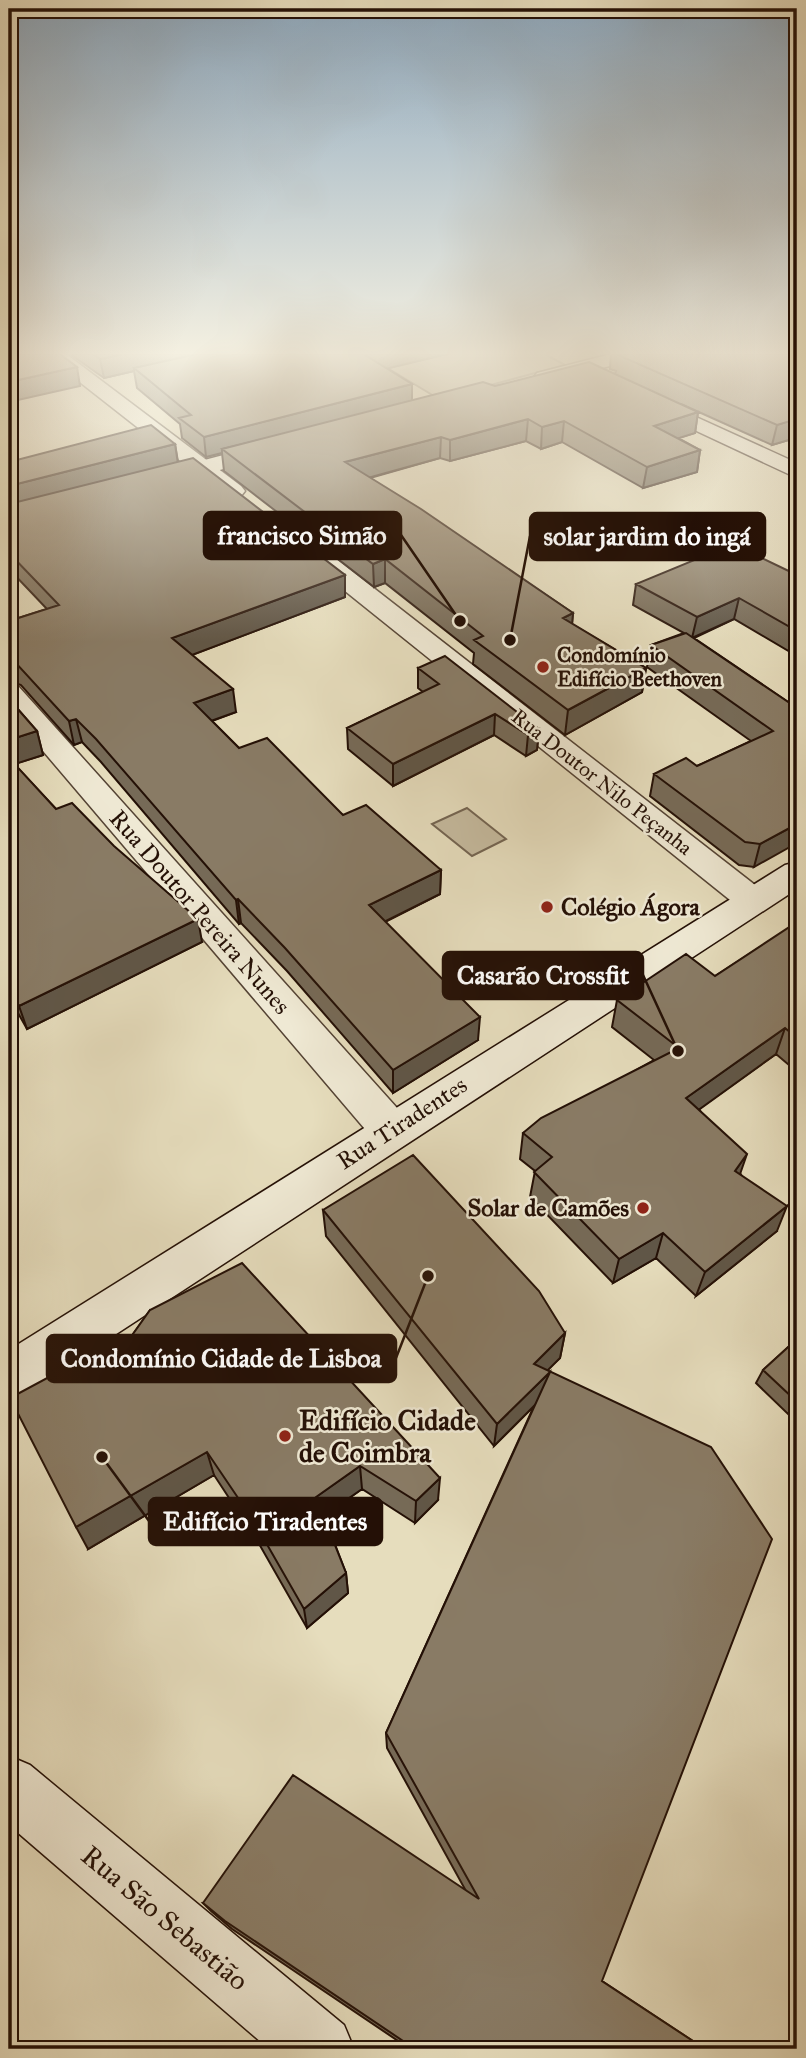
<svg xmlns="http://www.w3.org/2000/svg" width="806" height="2058" font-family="'IM FELL Great Primer',serif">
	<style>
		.green { fill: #c5ba9e; stroke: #746552; stroke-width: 2 }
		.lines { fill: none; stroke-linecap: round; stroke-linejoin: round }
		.street-casing { stroke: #544334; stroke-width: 3 }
		.secondary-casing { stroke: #241006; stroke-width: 3 }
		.street { fill: #efe9d4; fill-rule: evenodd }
		.secondary { fill: #efe9d4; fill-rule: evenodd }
		.wall { fill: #766a57; stroke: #241006; stroke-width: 2 }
		.shaded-wall { fill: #605647; stroke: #241006; stroke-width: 2 }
		.building { fill: #897b65; stroke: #241006; stroke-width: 2 }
		.poi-dot { fill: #8f2418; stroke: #efe9d4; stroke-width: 2.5 }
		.labels { text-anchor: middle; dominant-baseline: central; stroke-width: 5; stroke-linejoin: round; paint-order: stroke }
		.far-poi-label { font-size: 21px; font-weight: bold; fill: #241006; stroke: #efe9d4; text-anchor: start }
		.far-street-label { font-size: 21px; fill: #241006; stroke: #efe9d4 }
		.poi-label { font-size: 24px; font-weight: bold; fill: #241006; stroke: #efe9d4; text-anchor: start }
		.street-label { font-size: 24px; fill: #241006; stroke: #efe9d4 }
		.near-poi-label { font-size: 28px; font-weight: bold; fill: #241006; stroke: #efe9d4; text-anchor: start }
		.near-street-label { font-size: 28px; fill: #241006; stroke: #efe9d4 }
		.leader { fill: none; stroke: #241006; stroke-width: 2.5 }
		.callout-dot { fill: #241006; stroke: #efe9d4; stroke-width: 2.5 }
		.callout { fill: #241006; stroke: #241006; stroke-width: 2.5 }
		.callout-label { font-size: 26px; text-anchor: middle; font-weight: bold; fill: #fff }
	</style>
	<rect width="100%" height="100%" fill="#e6ddbd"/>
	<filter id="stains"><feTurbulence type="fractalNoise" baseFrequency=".00286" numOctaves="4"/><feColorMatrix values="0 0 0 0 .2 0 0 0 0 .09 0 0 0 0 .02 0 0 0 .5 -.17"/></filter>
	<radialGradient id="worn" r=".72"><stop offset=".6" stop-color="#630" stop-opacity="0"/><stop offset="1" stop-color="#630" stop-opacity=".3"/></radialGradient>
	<!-- green -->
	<path class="green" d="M440 354H545L565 365 439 399 381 364Z
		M467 808 506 839 472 856 432 824Z"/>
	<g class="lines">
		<!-- street casing -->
		<g class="street-casing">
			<path id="street" d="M44 354H66L241 486 245 491 241 496H225Z
				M303 538 312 540 764 892 769 900 764 908 752 912 740 908 294 550 291 545 294 540Z
				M9 684 19 687 406 1118 412 1130 406 1142 391 1147 376 1142 9 711Z"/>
		</g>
		<!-- secondary casing -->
		<g class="secondary-casing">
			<path id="secondary" d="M611 354H644L641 358 544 383 537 381 534 377 537 373Z
				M650 396 797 463V478L643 406 640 402 643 398Z
				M273 442 281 444 284 449 281 454 155 487 147 485 144 480 147 475Z
				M797 862V889L26 1393 9 1400V1350L785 865Z
				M9 1756 30 1765 344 2025 354 2049H269L9 1825Z"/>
		</g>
		<!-- street -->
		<use href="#street" class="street"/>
		<!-- secondary -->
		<use href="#secondary" class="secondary"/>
	</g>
	<!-- wall -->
	<path class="wall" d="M70 354H447L387 368 412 384V401L495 386 615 374 616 371 610 369 611 354H797V441L792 439 772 445 681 404 698 412 695 433 678 438 700 450 697 472 643 488 562 442 541 449 526 441 450 461 440 458 370 478 573 613 572 624 646 668 642 692 565 735 473 664 474 653 385 583 374 587 224 471 222 453 206 457 182 438 180 424 137 388 134 371 104 378Z
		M175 444 178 462 345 575V597L192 655 236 712 212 721 239 748 343 815 441 870 440 894 385 922 478 1040 393 1093 287 971 241 923 239 924 101 762 82 742 74 745 21 685 10 681 9 682V621L47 609 9 569V462Z
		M797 575V656L734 619 694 638 797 708V824L754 867 739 865 650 796 654 774 697 766 751 741 647 667 651 645 684 633 633 605 636 584Z
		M418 668 539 729 537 750 526 756 494 735 393 786 348 749 347 728 423 692 418 688Z
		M9 699 37 731 43 755 14 764 56 809 202 942 27 1029 9 997Z
		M797 923V1070L796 1071 776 1054 699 1109 777 1231 696 1296 656 1258 613 1283 530 1197 535 1171 520 1159 523 1133 654 1060 612 1027 617 1000 715 976Z
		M323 1210 565 1333 560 1358 547 1370 602 1981 705 2049H410L232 1929 211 1911 203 1903 466 1891 387 1748 386 1733 534 1406 494 1446 326 1236Z
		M150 1310 438 1500 415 1523 362 1489 324 1516 346 1573 348 1593 307 1628 258 1542 214 1475 88 1549 111 1365Z
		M797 1339V1406L788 1414 756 1383 763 1370Z"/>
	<!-- shaded-wall -->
	<path class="shaded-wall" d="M123 354H208L134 368V371L104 378 100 359Z
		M368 354H447L365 374V355Z
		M77 367 80 386 9 402V382Z
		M412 384V403L222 449V453L206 457 204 437Z
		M698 412 695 433 651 447 654 426Z
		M797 418 792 439 772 445 777 425Z
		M528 419 526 441 450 461V440Z
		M564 421 562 442 541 449 542 427Z
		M441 437 440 458 346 484 345 462Z
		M175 444 178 464 9 508V486Z
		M700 450 697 472 643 488 647 467Z
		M385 559V583L374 587 373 564Z
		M345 575V597L176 661 172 638Z
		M739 598 734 619 692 638 697 617Z
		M573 613 571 637 563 618Z
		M646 668 642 692 565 735 568 710Z
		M233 689 236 712 197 726 194 703Z
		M495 714 494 735 393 786V764Z
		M76 719 82 742 74 745 69 721Z
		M539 729 537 750 526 756 528 735Z
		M37 731 43 755 9 766V740Z
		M797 824V843L754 867 760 844Z
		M441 870 440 894 370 929 369 905Z
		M238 899 241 923 239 924 236 900Z
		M198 919 202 942 27 1029 19 1006Z
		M480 1017 478 1040 393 1093V1070Z
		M785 1028 776 1054 679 1124 686 1098Z
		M747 1154 738 1180 735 1171Z
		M787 1206 777 1231 696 1296 705 1272Z
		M663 1233 656 1258 613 1283 619 1259Z
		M565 1333 560 1358 530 1388 534 1364Z
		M550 1372 545 1395 494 1446 497 1424Z
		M797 1399V1406L788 1414 795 1400Z
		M207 1452 214 1475 88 1549 76 1527Z
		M360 1466 362 1489 319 1519 316 1497Z
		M440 1478 438 1500 415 1523 416 1501Z
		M346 1573 348 1593 307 1628 304 1609Z"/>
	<!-- building -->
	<path class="building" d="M9 354H60L77 367 9 382Z
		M93 354H123L100 359Z
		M197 354H368L365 355 412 384 204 437 179 418 191 415 134 368Z
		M622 354H797V419L777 425 618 355Z
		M589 362 698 412 654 426 700 450 647 467 564 421 542 427 528 419 450 440 441 437 345 462 421 509 573 613 563 618 646 668 568 710 474 640 483 636 385 559 373 564 222 449 483 382 495 386Z
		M151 425 175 444 9 486V462Z
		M193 458 345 575 172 638 233 689 194 703 239 748 267 738 343 815 366 805 441 870 369 905 480 1017 393 1070 285 948 238 899 236 900 96 739 76 719 69 721 15 662 9 660V621L59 605 9 553V504Z
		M733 544 797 575V631L739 598 697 617 636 584Z
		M686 633 797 708V801L793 803 797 806V824L760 844 745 842 654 774 686 758 697 766 773 731 651 645Z
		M445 656 539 729 528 735 495 714 393 764 347 728 439 684 418 668Z
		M9 699 37 731 9 740Z
		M9 758 56 809 72 803 114 846 198 919 19 1006 9 987Z
		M797 923V1038L785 1028 686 1098 747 1154 735 1171 787 1206 705 1272 663 1233 619 1259 534 1172 552 1157 523 1133 541 1118 679 1048 617 1000 686 954 715 976 794 924Z
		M413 1155 539 1291 565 1333 534 1364 711 1447 772 1539 602 1981 705 2049H415L225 1921 203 1903 293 1775 479 1899 386 1733 550 1372 497 1424 323 1210Z
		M242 1263 440 1478 416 1501 360 1466 316 1497 346 1573 304 1609 253 1520 207 1452 76 1527 10 1398 101 1349 111 1365 150 1310Z
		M797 1339V1399L795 1400 763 1370Z"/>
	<!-- sky -->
	<linearGradient id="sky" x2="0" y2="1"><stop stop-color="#8da8be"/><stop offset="0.55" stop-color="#f4f0e1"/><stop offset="1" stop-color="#f4f0e1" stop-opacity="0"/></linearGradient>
	<rect width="806" height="642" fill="url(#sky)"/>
	<!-- markers -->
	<g class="poi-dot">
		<circle cx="543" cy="667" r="7"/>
		<circle cx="547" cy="907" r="7"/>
		<circle cx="643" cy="1208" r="7"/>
		<circle cx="285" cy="1436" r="7"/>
	</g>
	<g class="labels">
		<!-- far-poi labels -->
		<g class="far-poi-label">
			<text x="557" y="655">Condomínio<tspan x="557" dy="24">Edifício Beethoven</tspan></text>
		</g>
		<!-- far-street labels -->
		<g class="far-street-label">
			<text transform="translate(602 782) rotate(38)">Rua Doutor Nilo Peçanha</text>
		</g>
		<!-- poi labels -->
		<g class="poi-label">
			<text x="561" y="907">Colégio Ágora</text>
			<text x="629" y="1208" text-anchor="end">Solar de Camões</text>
		</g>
		<!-- street labels -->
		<g class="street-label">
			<text transform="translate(200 912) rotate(49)">Rua Doutor Pereira Nunes</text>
			<text transform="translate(402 1123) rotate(-33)">Rua Tiradentes</text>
		</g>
		<!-- near-poi labels -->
		<g class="near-poi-label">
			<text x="299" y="1420">Edifício Cidade<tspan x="299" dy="32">de Coimbra</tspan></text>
		</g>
		<!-- near-street labels -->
		<g class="near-street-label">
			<text transform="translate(165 1918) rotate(40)">Rua São Sebastião</text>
		</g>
	</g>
	<!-- callouts -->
	<path class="leader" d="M460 621L401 535M510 640L530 536M678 1051L643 975M428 1276L396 1358M102 1457L149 1521"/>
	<g class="callout-dot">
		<circle cx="460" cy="621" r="7"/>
		<circle cx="510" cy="640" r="7"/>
		<circle cx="678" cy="1051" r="7"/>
		<circle cx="428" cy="1276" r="7"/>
		<circle cx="102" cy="1457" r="7"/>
	</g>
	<g class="callout">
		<rect x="204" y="512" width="197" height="47" rx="7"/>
		<rect x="530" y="513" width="235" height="47" rx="7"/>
		<rect x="443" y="952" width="200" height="47" rx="7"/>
		<rect x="47" y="1335" width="349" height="47" rx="7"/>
		<rect x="149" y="1498" width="233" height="47" rx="7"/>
	</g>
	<g class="callout-label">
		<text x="302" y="544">francisco Simão</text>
		<text x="647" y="545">solar jardim do ingá</text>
		<text x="543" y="984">Casarão Crossfit</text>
		<text x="221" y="1367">Condomínio Cidade de Lisboa</text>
		<text x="265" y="1530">Edifício Tiradentes</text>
	</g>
	<!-- margin -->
	<rect width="806" height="2058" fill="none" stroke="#e6ddbd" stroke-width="35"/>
	<rect x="10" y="10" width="785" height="2037" fill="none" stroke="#241006" stroke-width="3.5"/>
	<rect x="18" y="18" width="771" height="2023" fill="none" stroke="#241006" stroke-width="2"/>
	<rect width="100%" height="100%" filter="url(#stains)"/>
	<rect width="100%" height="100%" fill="url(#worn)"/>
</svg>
